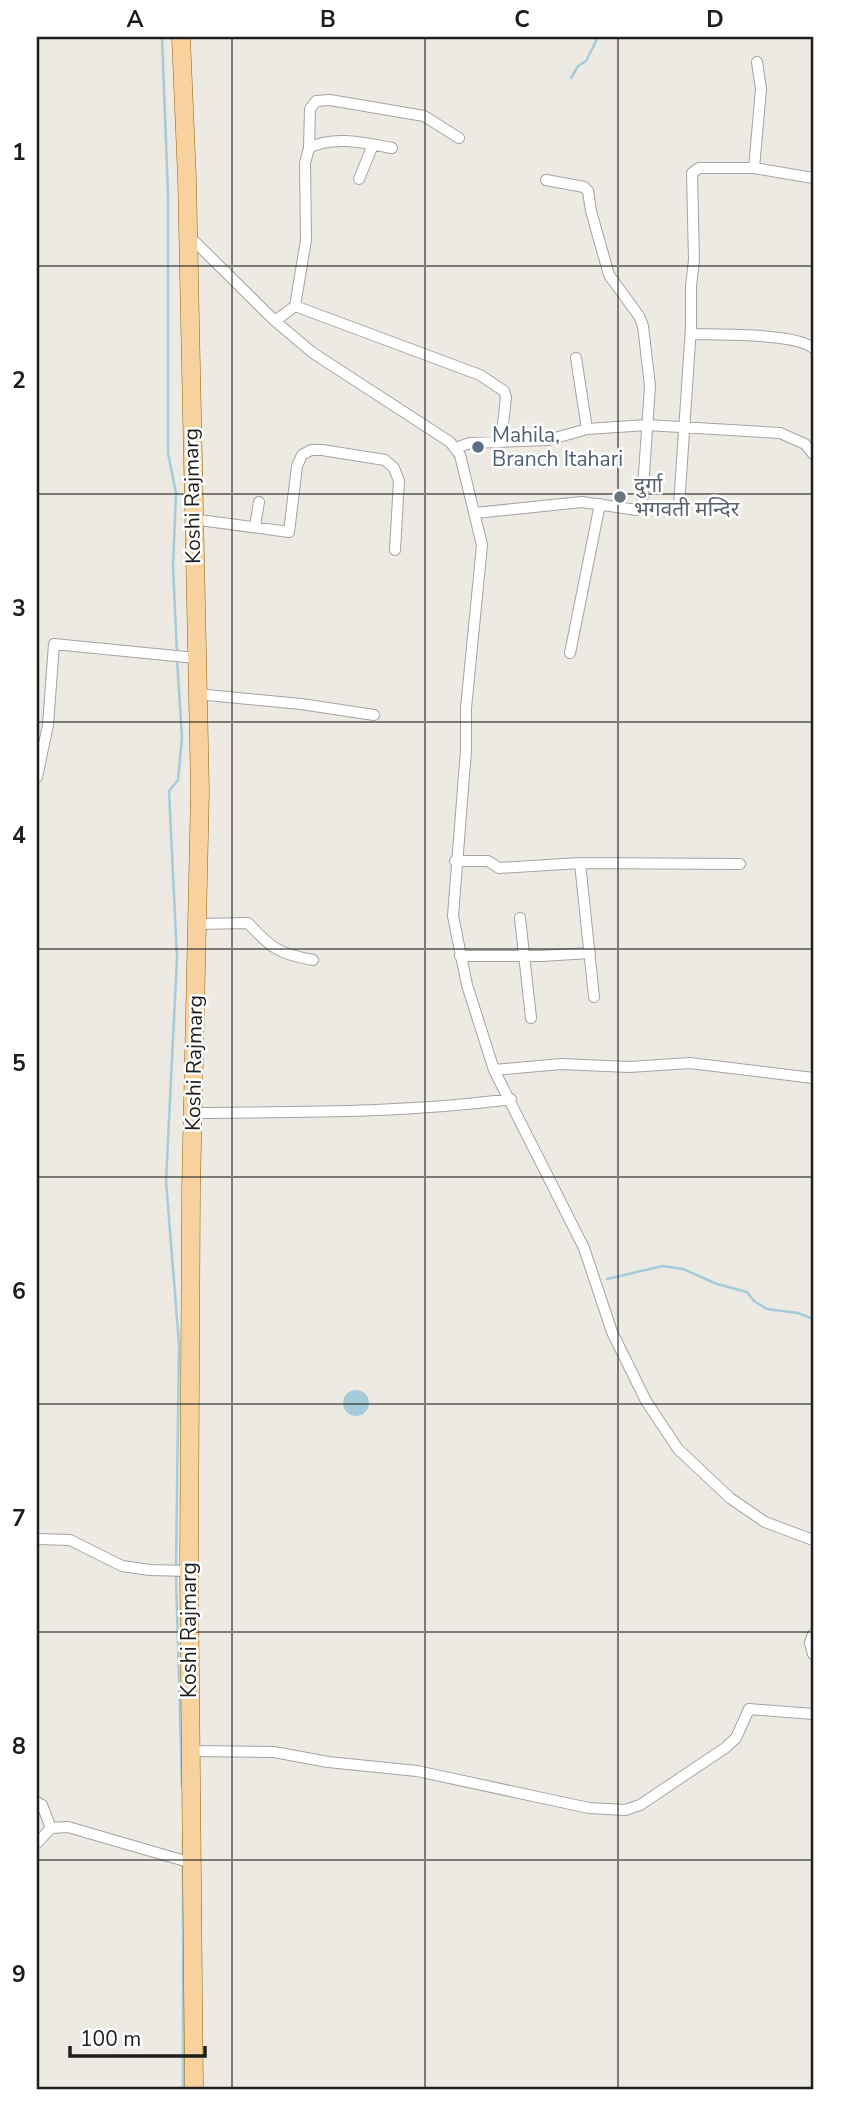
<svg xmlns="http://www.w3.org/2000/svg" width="850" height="2126" font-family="'Nunito Sans','Noto Sans Devanagari',sans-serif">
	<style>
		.water { fill: #a5ccd9 }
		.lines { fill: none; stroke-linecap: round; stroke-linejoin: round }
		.stream { stroke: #a5ccd9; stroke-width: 2.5 }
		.minor-casing { stroke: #a4a4a4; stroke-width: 12 }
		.primary-casing { stroke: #8e6407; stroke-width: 19 }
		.minor { stroke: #fff; stroke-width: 10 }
		.primary { stroke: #f7d29e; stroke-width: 18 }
		.grid { fill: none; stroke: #1d1d1d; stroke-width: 2; stroke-opacity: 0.55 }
		.service-dot { fill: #5c6f8a; stroke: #fff; stroke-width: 2.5 }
		.worship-dot { fill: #6b7280; stroke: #fff; stroke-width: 2.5 }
		.labels { text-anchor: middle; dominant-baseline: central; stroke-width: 5; stroke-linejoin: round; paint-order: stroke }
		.service-label { font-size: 21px; fill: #4e5e75; stroke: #fff; text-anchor: start }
		.worship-label { font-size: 21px; fill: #5b616d; stroke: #fff; text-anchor: start }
		.street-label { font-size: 21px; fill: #1d1d1d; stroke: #fff }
		.neatline { fill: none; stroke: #1d1d1d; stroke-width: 2.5 }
		.grid-label { font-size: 23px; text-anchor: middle; font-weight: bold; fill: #1d1d1d }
	</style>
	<rect width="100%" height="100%" fill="#edeae3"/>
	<!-- water -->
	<path class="water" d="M343 1403a13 13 0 1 1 26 0a13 13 0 1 1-26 0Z"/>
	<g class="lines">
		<!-- stream -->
		<path class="stream" d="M162 37 168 195V453L176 493 173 567 177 653
			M571 78 578 66 586 61 598 37
			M607 1279 663 1266 683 1269 717 1284 747 1292 754 1301 767 1309 798 1313 813 1319
			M176 1568 179 1344 166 1181 177 958 169 791 178 780 182 738 177 659
			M176 1575 182 1785
			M183 1858V1837
			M183 2089V1865"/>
		<!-- minor casing -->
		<g class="minor-casing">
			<path id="minor" d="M309 148 310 109 316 101 330 100 424 116 459 138
				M754 168 761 89 757 62
				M359 179 373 145
				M189 236 275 321 313 353 450 442 460 455 482 545 466 708V750L453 916 467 985 494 1070 584 1248 612 1332 646 1401 678 1449 730 1498 765 1522 813 1540
				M295 306 480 375 504 391 506 397 501 442
				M275 321 295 306 306 240 305 163 309 148C333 135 365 143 392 148
				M691 334C717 335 796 333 813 348
				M576 358 587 429
				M456 448 470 443 548 440 587 429 647 425 780 433 805 444 813 454
				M679 506 691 327V286L694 260 692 173 699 168H754L813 178
				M475 513 582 502 637 510 642 503 650 386 643 326 639 316 609 275 591 211 588 191 584 187 546 180
				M192 519 289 532 297 466 302 455 311 450H322L385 460 394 468 399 481 395 550
				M255 526 259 502
				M570 653 600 504
				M197 694 301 704 374 715
				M37 777 48 725 54 644 196 658
				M455 861H488L499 868 580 863 740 864
				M580 863 594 997
				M520 918 531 1018
				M197 924 248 923C271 948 279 954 313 960
				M460 956H541L590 953
				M494 1070 561 1064 629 1067 690 1063 813 1078
				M192 1113C299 1112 405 1113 511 1099
				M37 1539 70 1540 122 1566 150 1570 189 1571
				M813 1634 810 1643 813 1654
				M190 1751 274 1752 328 1762 417 1771 589 1808 625 1810 640 1805 725 1748 736 1738 749 1709 813 1714
				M37 1802 42 1805 51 1828
				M37 1843 51 1828 68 1827 192 1863"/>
		</g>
		<!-- primary casing -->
		<g class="primary-casing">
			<path id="primary" d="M181 37 187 179 200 791 191 1189 189 1571 194 2089"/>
		</g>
		<!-- minor -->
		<use href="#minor" class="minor"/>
		<!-- primary -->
		<use href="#primary" class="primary"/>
	</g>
	<!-- grid -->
	<path class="grid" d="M232 37V2089M425 37V2089M618 37V2089M37 266H813M37 494H813M37 722H813M37 949H813M37 1177H813M37 1404H813M37 1632H813M37 1860H813"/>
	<!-- markers -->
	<circle class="service-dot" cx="478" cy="447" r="7"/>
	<circle class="worship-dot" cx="620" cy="497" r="7"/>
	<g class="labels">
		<!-- service labels -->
		<g class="service-label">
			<text x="492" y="435">Mahila,<tspan x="492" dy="24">Branch Itahari</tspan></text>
		</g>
		<!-- worship labels -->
		<g class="worship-label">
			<text x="634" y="485">दुर्गा<tspan x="634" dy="24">भगवती मन्दिर</tspan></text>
		</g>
		<!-- street labels -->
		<g class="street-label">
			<text transform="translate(192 496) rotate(-91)">Koshi Rajmarg</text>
			<text transform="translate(194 1063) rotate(-89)">Koshi Rajmarg</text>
			<text transform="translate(189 1630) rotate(-90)">Koshi Rajmarg</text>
		</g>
	</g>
	<!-- border -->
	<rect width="850" height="2126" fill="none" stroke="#ffffff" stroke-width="77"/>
	<!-- scale -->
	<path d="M70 2046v10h135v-10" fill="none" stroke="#1d1d1d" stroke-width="3.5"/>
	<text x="80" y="2046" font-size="21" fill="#1d1d1d" stroke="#ffffff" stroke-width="5" paint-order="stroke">100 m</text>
	<rect x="38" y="38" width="774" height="2050" class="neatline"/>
	<g class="grid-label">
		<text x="135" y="27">A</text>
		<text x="328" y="27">B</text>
		<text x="522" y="27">C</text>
		<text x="715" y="27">D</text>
		<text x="19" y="160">1</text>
		<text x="19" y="388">2</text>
		<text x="19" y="616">3</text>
		<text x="19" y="843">4</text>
		<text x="19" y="1071">5</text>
		<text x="19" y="1299">6</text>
		<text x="19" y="1526">7</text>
		<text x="19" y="1754">8</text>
		<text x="19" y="1982">9</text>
	</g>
</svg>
